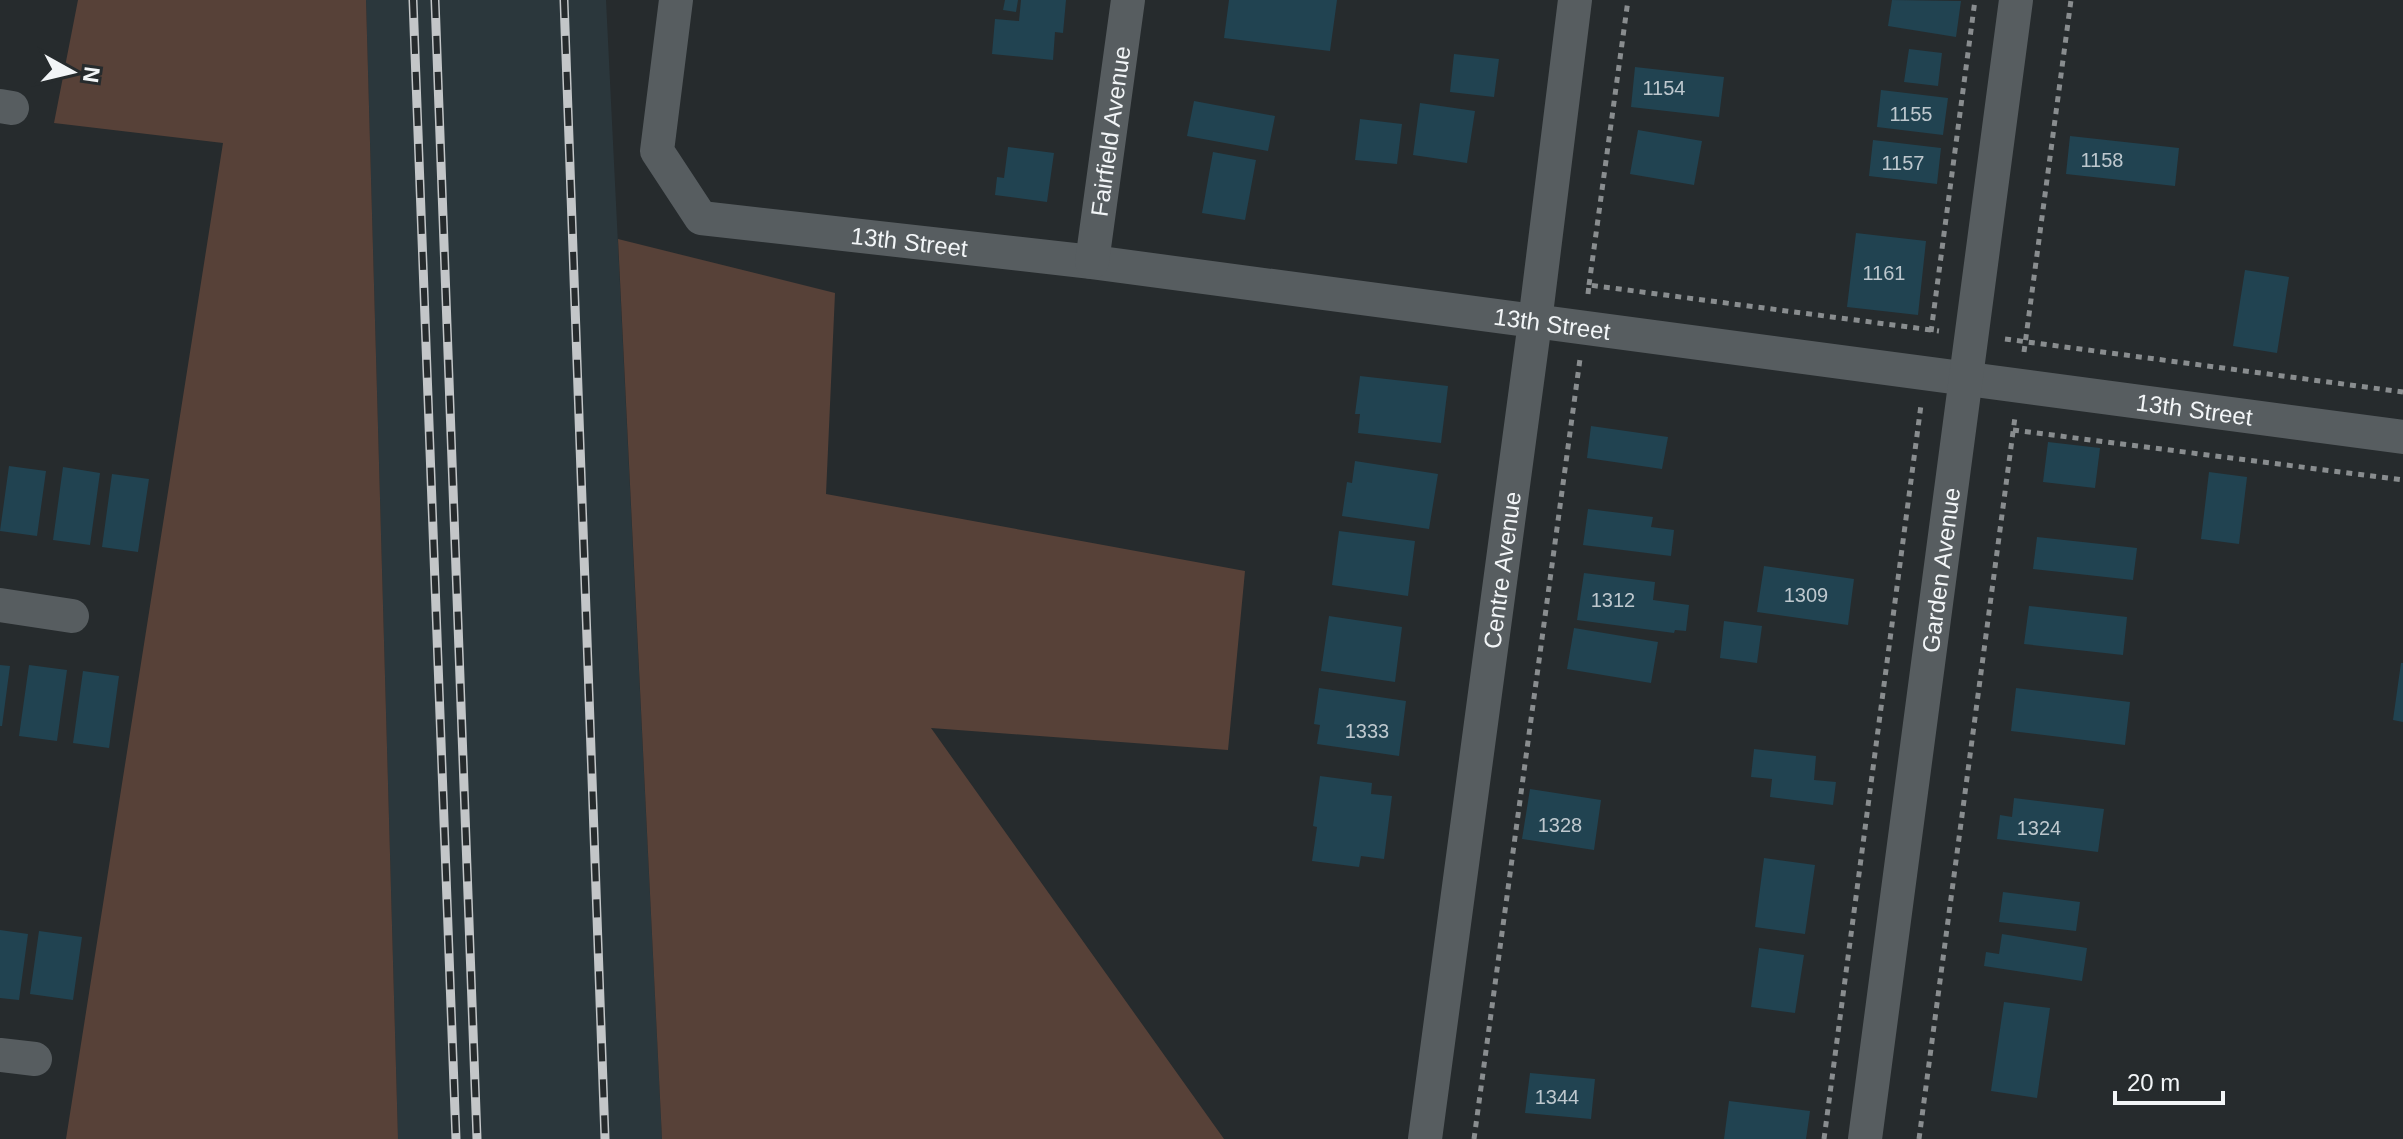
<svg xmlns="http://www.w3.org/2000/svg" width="2403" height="1139" font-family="Arial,sans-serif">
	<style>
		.built { fill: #2b373c }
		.green { fill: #574138 }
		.building { fill: #214351 }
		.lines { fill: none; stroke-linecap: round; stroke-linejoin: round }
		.path { stroke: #898d8f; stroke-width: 5; stroke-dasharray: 6 6; stroke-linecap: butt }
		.minor { stroke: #575d60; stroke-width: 34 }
		.rail-casing { stroke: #c3c6c8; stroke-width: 9 }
		.rail { stroke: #262b2d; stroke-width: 6; stroke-dasharray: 18; stroke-linecap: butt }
		.labels { text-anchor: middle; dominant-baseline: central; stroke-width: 6; stroke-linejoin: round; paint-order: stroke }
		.number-label { font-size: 20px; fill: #bec8ce }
		.street-label { font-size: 24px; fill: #f2f5f7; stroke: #262b2d }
	</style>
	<rect width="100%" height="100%" fill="#262b2d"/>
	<!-- built -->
	<path class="built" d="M366 0H606L662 1139H398Z"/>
	<!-- green -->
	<path class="green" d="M78 0H366L398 1139H66L223 143 54 123Z
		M618 239 835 293 826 494 1245 571 1228 750 931 728 1224 1139H662Z"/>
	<!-- building -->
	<path class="building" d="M1005 0H1018L1016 12 1003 10Z
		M1021 0H1066L1063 33 1055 32 1053 60 992 54 995 19 1019 21Z
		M1229 0H1337L1330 51 1224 38Z
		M1892 0 1961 1 1956 37 1888 26Z
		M1909 49 1942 53 1938 86 1904 82Z
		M1454 54 1499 59 1494 97 1450 92Z
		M1635 67 1724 77 1719 117 1631 107Z
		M1881 90 1948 98 1943 135 1877 127Z
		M1194 101 1275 116 1268 151 1187 136Z
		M1420 103 1475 111 1467 163 1413 155Z
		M1360 119 1402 124 1397 164 1355 160Z
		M1638 130 1702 141 1694 185 1630 174Z
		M2070 136 2179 148 2175 186 2066 174Z
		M1873 140 1941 148 1937 184 1869 176Z
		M1008 147 1054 153 1047 202 995 195 997 177 1004 178Z
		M1213 152 1256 160 1245 220 1202 213Z
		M1856 233 1926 241 1918 315 1847 307Z
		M2245 270 2289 277 2277 353 2233 346Z
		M1360 376 1448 386 1441 443 1358 433 1360 414H1355Z
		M1591 426 1668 437 1662 469 1587 458Z
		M2048 442 2100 448 2095 488 2043 482Z
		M1355 461 1438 474 1429 529 1342 516 1347 482 1352 483Z
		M9 466 46 471 37 536 0 531Z
		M63 467 100 473 90 545 53 540Z
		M2209 472 2247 477 2239 544 2201 539Z
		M112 474 149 479 138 552 102 547Z
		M1588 509 1653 517 1651 527 1674 530 1671 556 1583 545Z
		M1339 531 1415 541 1408 596 1332 585Z
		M2037 537 2137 548 2133 580 2033 569Z
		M1764 566 1854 579 1848 625 1757 612Z
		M1584 573 1655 582 1653 600 1689 605 1686 631 1675 630 1674 633 1577 620Z
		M2029 606 2127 617 2123 655 2024 644Z
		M1329 616 1402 627 1395 682 1321 671Z
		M1724 621 1762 626 1757 663 1720 658Z
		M1574 628 1658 642 1651 683 1567 669Z
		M2401 663H2403V722L2393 720Z
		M0 665 10 666 2 726H0Z
		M29 665 67 670 57 741 19 736Z
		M83 671 119 676 109 748 73 743Z
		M1319 688 1406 701 1399 756 1317 744 1320 725 1314 724Z
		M2016 688 2130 702 2125 745 2011 731Z
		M1754 749 1816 756 1814 780 1836 782 1833 805 1770 797 1772 779 1751 777Z
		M1320 776 1372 783 1371 794 1392 796 1384 859 1361 856 1359 867 1312 861 1317 827 1313 826Z
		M1530 789 1601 800 1594 850 1522 839Z
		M2014 798 2104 809 2098 852 1997 839 2000 815 2012 817Z
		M1764 858 1815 865 1805 934 1755 927Z
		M2003 892 2080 902 2076 931 1999 922Z
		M0 930 28 934 19 1000 0 998Z
		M39 931 82 937 73 1000 30 994Z
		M2002 934 2087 948 2082 981 1984 966 1986 952 1999 954Z
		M1759 948 1804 955 1795 1013 1751 1007Z
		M2004 1002 2050 1008 2037 1098 1991 1091Z
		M1530 1073 1595 1079 1591 1119 1525 1113Z
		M1729 1101 1810 1111 1806 1139H1724Z"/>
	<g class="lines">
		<!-- path -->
		<path class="path" d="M1589 285 1628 0
			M1588 294 1589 285 1939 331
			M1931 332 1975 0
			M2005 339 2403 392
			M2024 352 2071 0
			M2013 430 2403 480
			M1474 1139 1580 359
			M1824 1139 1921 405
			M1919 1139 2015 417"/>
		<!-- minor -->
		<g class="minor">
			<path id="s1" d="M676 0 657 151 701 218 1092 262 2403 437"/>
			<path d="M0 106 12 108"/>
			<path id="s2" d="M1092 262 1128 0"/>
			<path d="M0 605 72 616"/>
			<path d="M0 1055 35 1059"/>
			<path id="s3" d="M1425 1139 1535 322 1575 0"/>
			<path id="s4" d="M1865 1139 2016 0"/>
		</g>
		<!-- rail casing -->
		<g class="rail-casing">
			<path id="rail" d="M413 0 456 1139
				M435 0 477 1139
				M564 0 605 1139"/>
		</g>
		<!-- rail -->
		<use href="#rail" class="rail"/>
	</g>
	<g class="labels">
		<!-- number labels -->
		<g class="number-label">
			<text x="1664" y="88">1154</text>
			<text x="1911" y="114">1155</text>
			<text x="2102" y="160">1158</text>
			<text x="1903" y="163">1157</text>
			<text x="1884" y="273">1161</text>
			<text x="1806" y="595">1309</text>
			<text x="1613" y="600">1312</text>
			<text x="1367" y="731">1333</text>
			<text x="1560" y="825">1328</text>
			<text x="2039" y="828">1324</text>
			<text x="1557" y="1097">1344</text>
		</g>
		<!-- street labels -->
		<g class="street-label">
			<text stroke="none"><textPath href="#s2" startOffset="132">Fairfield Avenue</textPath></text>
			<text stroke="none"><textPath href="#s1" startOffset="442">13th Street</textPath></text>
			<text stroke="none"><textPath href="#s1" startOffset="1090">13th Street</textPath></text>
			<text stroke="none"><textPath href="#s1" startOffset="1738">13th Street</textPath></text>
			<text stroke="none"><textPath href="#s4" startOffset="574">Garden Avenue</textPath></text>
			<text stroke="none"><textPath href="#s3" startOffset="574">Centre Avenue</textPath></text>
		</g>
	</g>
	<!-- north arrow -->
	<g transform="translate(72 72) rotate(98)" stroke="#262b2d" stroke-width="6" paint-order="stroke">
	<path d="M0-6L14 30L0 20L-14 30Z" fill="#f2f5f7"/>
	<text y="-12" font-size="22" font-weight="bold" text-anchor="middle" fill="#f2f5f7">N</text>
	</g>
	<!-- scale -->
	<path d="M2115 1091v12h108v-12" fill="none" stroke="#f2f5f7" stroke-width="4"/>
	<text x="2127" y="1091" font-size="24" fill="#f2f5f7" stroke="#262b2d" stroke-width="6" paint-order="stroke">20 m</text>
</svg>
